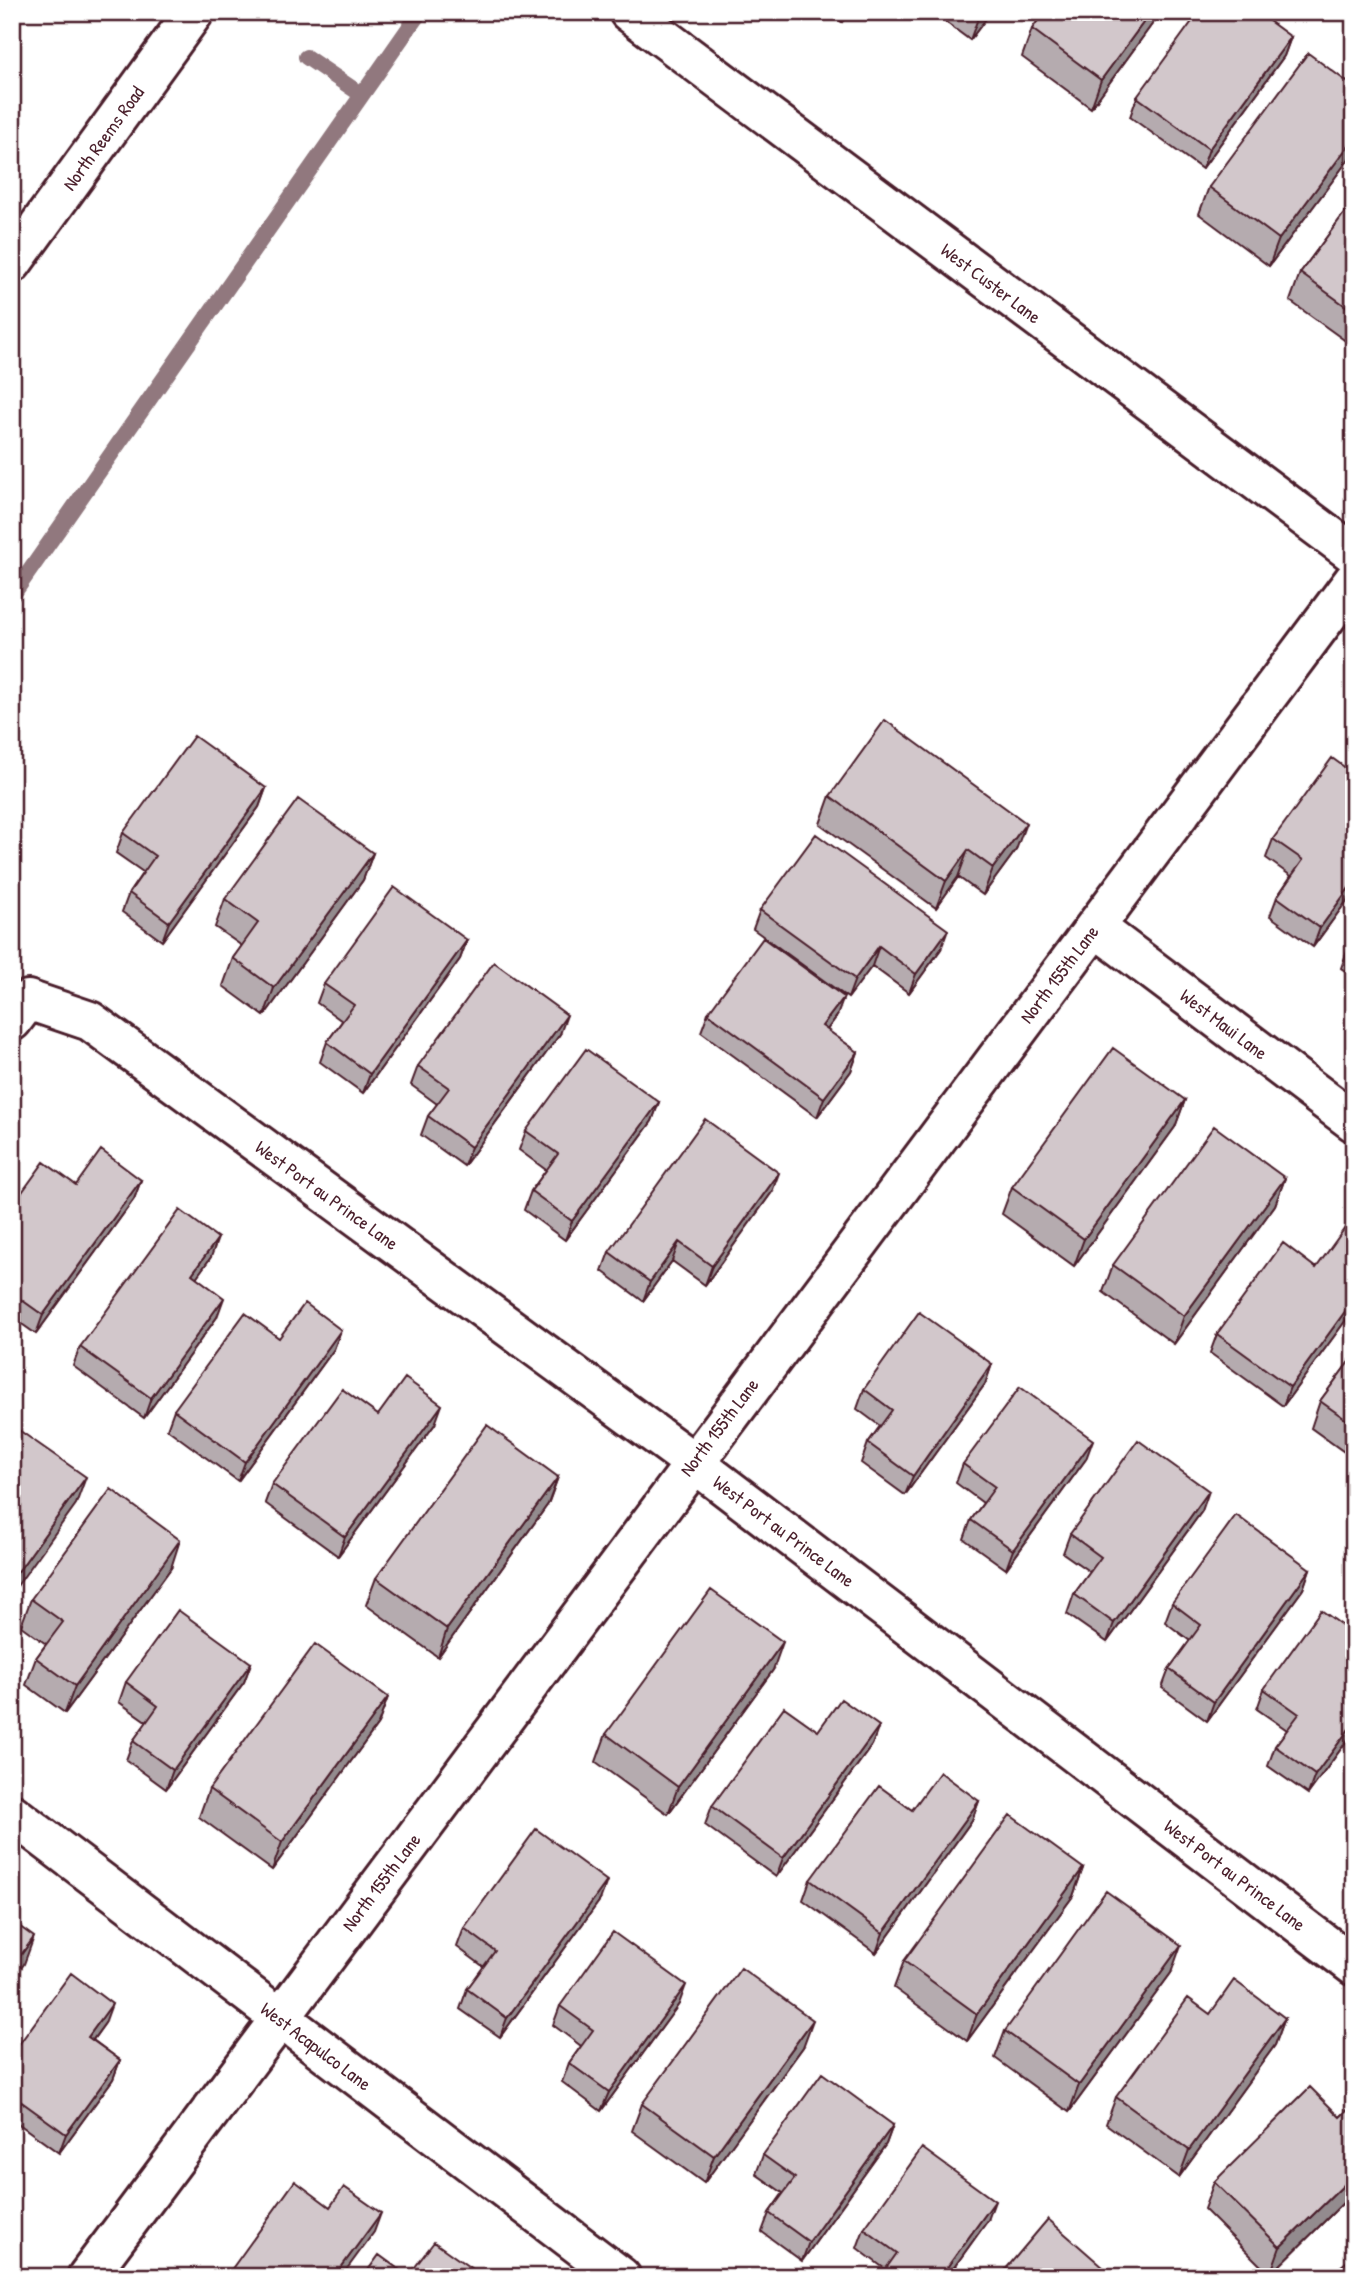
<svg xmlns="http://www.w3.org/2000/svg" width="1366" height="2289" font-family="'Patrick Hand',sans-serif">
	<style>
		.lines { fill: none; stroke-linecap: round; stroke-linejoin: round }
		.stream { stroke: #91787e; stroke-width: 16 }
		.minor-casing { stroke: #4a1f2b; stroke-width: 44 }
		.tertiary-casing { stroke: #4a1f2b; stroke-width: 44 }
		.secondary-casing { stroke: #4a1f2b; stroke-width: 44 }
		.minor { stroke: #fff; stroke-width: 38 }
		.tertiary { stroke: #fff; stroke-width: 38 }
		.secondary { stroke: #fff; stroke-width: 38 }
		.wall { fill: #b5abaf; stroke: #4a1f2b; stroke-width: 2 }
		.shaded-wall { fill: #938b8e; stroke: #4a1f2b; stroke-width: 2 }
		.building { fill: #d2c7cb; stroke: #4a1f2b; stroke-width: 2 }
		.labels { text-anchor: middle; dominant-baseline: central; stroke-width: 5; stroke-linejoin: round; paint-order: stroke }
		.street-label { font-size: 19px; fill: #4a1f2b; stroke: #fff }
	</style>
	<rect width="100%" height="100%" fill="#fff"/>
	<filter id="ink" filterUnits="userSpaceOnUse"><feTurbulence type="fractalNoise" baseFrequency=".0143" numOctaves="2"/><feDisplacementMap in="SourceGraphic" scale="14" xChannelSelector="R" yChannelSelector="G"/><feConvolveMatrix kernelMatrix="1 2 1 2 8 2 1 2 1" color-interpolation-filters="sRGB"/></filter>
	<g filter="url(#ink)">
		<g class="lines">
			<!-- stream -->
			<path class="stream" d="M306 57 362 95
				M12 596 420 12"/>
			<!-- minor casing -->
			<g class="minor-casing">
				<path id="minor" d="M1095 927 1354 1122
					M12 1021 28 1000 90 1021 693 1462 1354 1966
					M12 1814 621 2277
					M87 2277 1354 580"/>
			</g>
			<!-- tertiary casing -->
			<g class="tertiary-casing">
				<path id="tertiary" d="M629 12 1354 554"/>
			</g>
			<!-- secondary casing -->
			<g class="secondary-casing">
				<path id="secondary" d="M12 263 194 12"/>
			</g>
			<!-- minor -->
			<use href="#minor" class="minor"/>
			<!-- tertiary -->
			<use href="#tertiary" class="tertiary"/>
			<!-- secondary -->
			<use href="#secondary" class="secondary"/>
		</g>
		<!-- wall -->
		<path class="wall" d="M828 12H849L842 22Z
			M932 12H991L970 40Z
			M1044 12H1161L1091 108 1022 57 1032 29Z
			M1291 37 1284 56 1202 169 1130 117 1137 97Z
			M1354 87V152L1269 266 1199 214 1209 187Z
			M1354 200V347L1290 301 1300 273Z
			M1354 774V891L1313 947 1270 916 1277 897 1291 876 1266 858 1273 839Z
			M266 788 259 807 162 941 122 912 129 893 143 872 116 853 123 833Z
			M830 796 1016 850 983 895 958 877 936 908 820 824Z
			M373 853 363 880 264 1016 223 986 233 958 242 946 215 927 225 899Z
			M760 910 941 949 909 993 872 966 848 998 753 929Z
			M1354 936V977L1341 968 1351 940Z
			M467 940 460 959 363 1093 320 1062 327 1042 342 1021 317 1003 324 984Z
			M708 1013 837 1016 827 1030 858 1052 851 1071 817 1117 701 1032Z
			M560 1034 464 1166 421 1135 428 1116 437 1104 411 1085 418 1066Z
			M1185 1100 1175 1127 1074 1266 1002 1214 1012 1187Z
			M659 1102 652 1121 565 1240 524 1210 531 1191 546 1170 519 1150 526 1131Z
			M1285 1178 1275 1205 1174 1344 1103 1292 1113 1265Z
			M141 1180 134 1199 36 1334 12 1317V1206L76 1185Z
			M772 1192 705 1285 672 1261 643 1301 602 1271 609 1252Z
			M1354 1235V1309L1283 1406 1210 1353 1217 1334 1316 1268Z
			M211 1257 196 1277 217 1317 144 1418 73 1366 80 1347Z
			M341 1330 334 1349 238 1481 167 1429 174 1410 279 1338Z
			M1354 1355V1459L1311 1428 1320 1401Z
			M992 1364 985 1384 905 1495 861 1463 868 1443 880 1426 857 1409 864 1389Z
			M378 1415 435 1424 338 1556 265 1503 272 1484Z
			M1086 1459 1006 1569 964 1539 971 1520 983 1503 956 1483 963 1464Z
			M558 1477 548 1504 438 1657 366 1605 376 1578Z
			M1202 1511 1107 1642 1067 1614 1074 1594 1090 1572 1063 1553 1070 1534Z
			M171 1568 65 1713 26 1685 36 1658 46 1644 21 1626 31 1599Z
			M1310 1569 1303 1589 1207 1721 1162 1688 1169 1669 1190 1641 1165 1622 1172 1603Z
			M251 1663 244 1682 166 1789 126 1760 133 1741 147 1722 119 1702 126 1682Z
			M773 1670 668 1814 596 1762 606 1734Z
			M1264 1689 1354 1731 1308 1794 1268 1766 1275 1746 1287 1730 1257 1709Z
			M388 1697 378 1724 272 1870 199 1817 209 1789Z
			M818 1731 872 1745 776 1877 705 1825 712 1806Z
			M979 1801 972 1820 876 1953 803 1900 810 1880 912 1810Z
			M1083 1868 1073 1896 967 2041 894 1988 904 1961Z
			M600 1900 500 2037 460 2009 467 1989 484 1967 457 1947 464 1928Z
			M1171 1973 1069 2112 995 2058 1005 2031Z
			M679 2004 601 2111 562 2082 569 2063 581 2046 553 2025 560 2006Z
			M1210 2014 1285 2018 1275 2045 1179 2177 1106 2124 1116 2097Z
			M105 2023 93 2040 120 2060 113 2079 59 2153 12 2119V2054Z
			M803 2047 704 2183 632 2131 642 2104Z
			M1354 2104V2192L1270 2275 1204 2209 1214 2182 1340 2117Z
			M893 2125 886 2144 802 2261 762 2232 769 2213 783 2193 756 2174 763 2155Z
			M988 2220 947 2277H880L885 2269 857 2248 864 2229Z"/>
		<!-- shaded-wall -->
		<path class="shaded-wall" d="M845 12H849L842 22Z
			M991 12 970 40 980 13Z
			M1151 12H1161L1091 108 1101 80Z
			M1291 37 1284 56 1202 169 1209 149Z
			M1354 138V152L1269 266 1279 239Z
			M266 788 259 807 162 941 169 922Z
			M1026 823 1016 850 983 895 993 868Z
			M968 850 958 877 936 908 946 881Z
			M373 853 363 880 264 1016 274 988Z
			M1354 881V891L1313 947 1320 928Z
			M948 930 941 949 909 993 916 974Z
			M467 940 460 959 363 1093 370 1074Z
			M879 946 872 966 848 998 855 979Z
			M844 997 837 1016 815 1046 822 1026Z
			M567 1015 560 1034 464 1166 471 1147Z
			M858 1052 851 1071 817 1117 824 1098Z
			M1185 1100 1175 1127 1074 1266 1084 1239Z
			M659 1102 652 1121 565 1240 572 1221Z
			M779 1173 772 1192 705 1285 712 1266Z
			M1285 1178 1275 1205 1174 1344 1184 1316Z
			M141 1180 134 1199 36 1334 43 1315Z
			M218 1238 211 1257 185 1293 192 1274Z
			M679 1242 672 1261 643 1301 650 1282Z
			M224 1298 217 1317 144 1418 151 1398Z
			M1354 1299V1309L1283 1406 1290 1387Z
			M341 1330 334 1349 238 1481 245 1462Z
			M992 1364 985 1384 905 1495 913 1476Z
			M442 1405 435 1424 338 1556 345 1537Z
			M1093 1440 1086 1459 1006 1569 1013 1550Z
			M86 1477 76 1504 12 1593V1580Z
			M558 1477 548 1504 438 1657 447 1629Z
			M1209 1491 1202 1511 1107 1642 1114 1623Z
			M180 1540 171 1568 65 1713 75 1686Z
			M1310 1569 1303 1589 1207 1721 1214 1702Z
			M783 1642 773 1670 668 1814 678 1787Z
			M251 1663 244 1682 166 1789 173 1770Z
			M388 1697 378 1724 272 1870 282 1842Z
			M1354 1722V1731L1308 1794 1315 1775Z
			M879 1726 872 1745 776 1877 783 1858Z
			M979 1801 972 1820 876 1953 883 1933Z
			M1083 1868 1073 1896 967 2041 977 2014Z
			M607 1881 600 1900 500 2037 507 2018Z
			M34 1937 24 1964 12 1981V1967Z
			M1181 1945 1171 1973 1069 2112 1079 2085Z
			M686 1985 679 2004 601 2111 609 2092Z
			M112 2004 105 2023 81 2056 88 2037Z
			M1285 2018 1275 2045 1179 2177 1189 2150Z
			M813 2020 803 2047 704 2183 714 2156Z
			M120 2060 113 2079 59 2153 66 2134Z
			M893 2125 886 2144 802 2261 809 2242Z
			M1354 2175V2192L1270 2275 1280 2247Z
			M995 2201 988 2220 947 2277H940Z
			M381 2213 374 2232 341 2277H334Z"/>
		<!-- building -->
		<path class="building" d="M1044 12H1151L1101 80 1032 29Z
			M1199 12H1257L1291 37 1209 149 1137 97Z
			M1308 53 1354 87V138L1279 239 1209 187Z
			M1354 200V312L1300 273Z
			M885 720 1026 823 993 868 968 850 946 881 830 796Z
			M194 736 266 788 169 922 129 893 155 856 123 833Z
			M1332 758 1354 774V881L1320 928 1277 897 1303 860 1273 839Z
			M298 799 373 853 274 988 233 958 258 923 225 899Z
			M816 834 948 930 916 974 879 946 855 979 760 910Z
			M394 887 467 940 370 1074 327 1042 354 1005 324 984Z
			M763 938 844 997 822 1026 858 1052 824 1098 708 1013Z
			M494 962 567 1015 471 1147 428 1116 449 1088 418 1066Z
			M1113 1048 1185 1100 1084 1239 1012 1187Z
			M586 1049 659 1102 572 1221 531 1191 558 1154 526 1131Z
			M705 1119 779 1173 712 1266 679 1242 650 1282 609 1252Z
			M1214 1126 1285 1178 1184 1316 1113 1265Z
			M101 1150 141 1180 43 1315 12 1293V1206L44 1162 76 1185Z
			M180 1210 218 1238 192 1274 224 1298 151 1398 80 1347Z
			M1345 1228 1354 1235V1299L1290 1387 1217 1334 1283 1243 1316 1268Z
			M305 1303 341 1330 245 1462 174 1410 245 1313 279 1338Z
			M919 1312 992 1364 913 1476 868 1443 892 1410 864 1389Z
			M1354 1355V1425L1320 1401Z
			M405 1378 442 1405 345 1537 272 1484 342 1389 378 1415Z
			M1020 1387 1093 1440 1013 1550 971 1520 995 1487 963 1464Z
			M487 1425 558 1477 447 1629 376 1578Z
			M13 1426 86 1477 12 1580V1427Z
			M1138 1440 1209 1491 1114 1623 1074 1594 1101 1557 1070 1534Z
			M111 1489 180 1540 75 1686 36 1658 63 1622 31 1599Z
			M1236 1515 1310 1569 1214 1702 1169 1669 1201 1625 1172 1603Z
			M711 1590 783 1642 678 1787 606 1734Z
			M178 1610 251 1663 173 1770 133 1741 158 1706 126 1682Z
			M1321 1610 1354 1634V1722L1315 1775 1275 1746 1299 1714 1264 1689Z
			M315 1644 388 1697 282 1842 209 1789Z
			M841 1699 879 1726 783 1858 712 1806 784 1707 818 1731Z
			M940 1772 979 1801 883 1933 810 1880 879 1786 912 1810Z
			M1010 1815 1083 1868 977 2014 904 1961Z
			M536 1829 607 1881 507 2018 467 1989 495 1951 464 1928Z
			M1106 1891 1181 1945 1079 2085 1005 2031Z
			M12 1921 34 1937 12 1967Z
			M613 1932 686 1985 609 2092 569 2063 593 2030 560 2006Z
			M741 1968 813 2020 714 2156 642 2104Z
			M71 1973 112 2004 88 2037 120 2060 66 2134 12 2095V2054Z
			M1234 1980 1285 2018 1189 2150 1116 2097 1188 1998 1210 2014Z
			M822 2073 893 2125 809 2242 769 2213 795 2178 763 2155Z
			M1310 2087 1340 2117 1354 2104V2175L1280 2247 1214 2182Z
			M922 2148 995 2201 940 2277H880L897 2253 864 2229Z
			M295 2181 330 2207 344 2187 381 2213 334 2277H226Z
			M1048 2219 1112 2275 1110 2277H999Z
			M434 2242 479 2274 477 2277H363L379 2255 408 2276Z
			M1354 2256V2277H1327Z"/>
	</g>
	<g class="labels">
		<!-- street labels -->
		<g class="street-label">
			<text transform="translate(103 138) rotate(-54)">North Reems Road</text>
			<text transform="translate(991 283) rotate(37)">West Custer Lane</text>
			<text transform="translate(1059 974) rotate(-53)">North 155th Lane</text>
			<text transform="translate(1224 1024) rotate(37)">West Maui Lane</text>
			<text transform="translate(327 1195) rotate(36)">West Port au Prince Lane</text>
			<text transform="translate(719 1427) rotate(-53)">North 155th Lane</text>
			<text transform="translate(784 1531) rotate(37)">West Port au Prince Lane</text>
			<text transform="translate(1235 1875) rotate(37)">West Port au Prince Lane</text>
			<text transform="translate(381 1882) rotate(-53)">North 155th Lane</text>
			<text transform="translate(316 2046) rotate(37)">West Acapulco Lane</text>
		</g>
	</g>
	<!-- margin -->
	<rect width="1366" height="2289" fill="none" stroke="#fff" stroke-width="42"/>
	<rect x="21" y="21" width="1324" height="2247" fill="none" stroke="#4a1f2b" stroke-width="2.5" filter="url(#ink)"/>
</svg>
